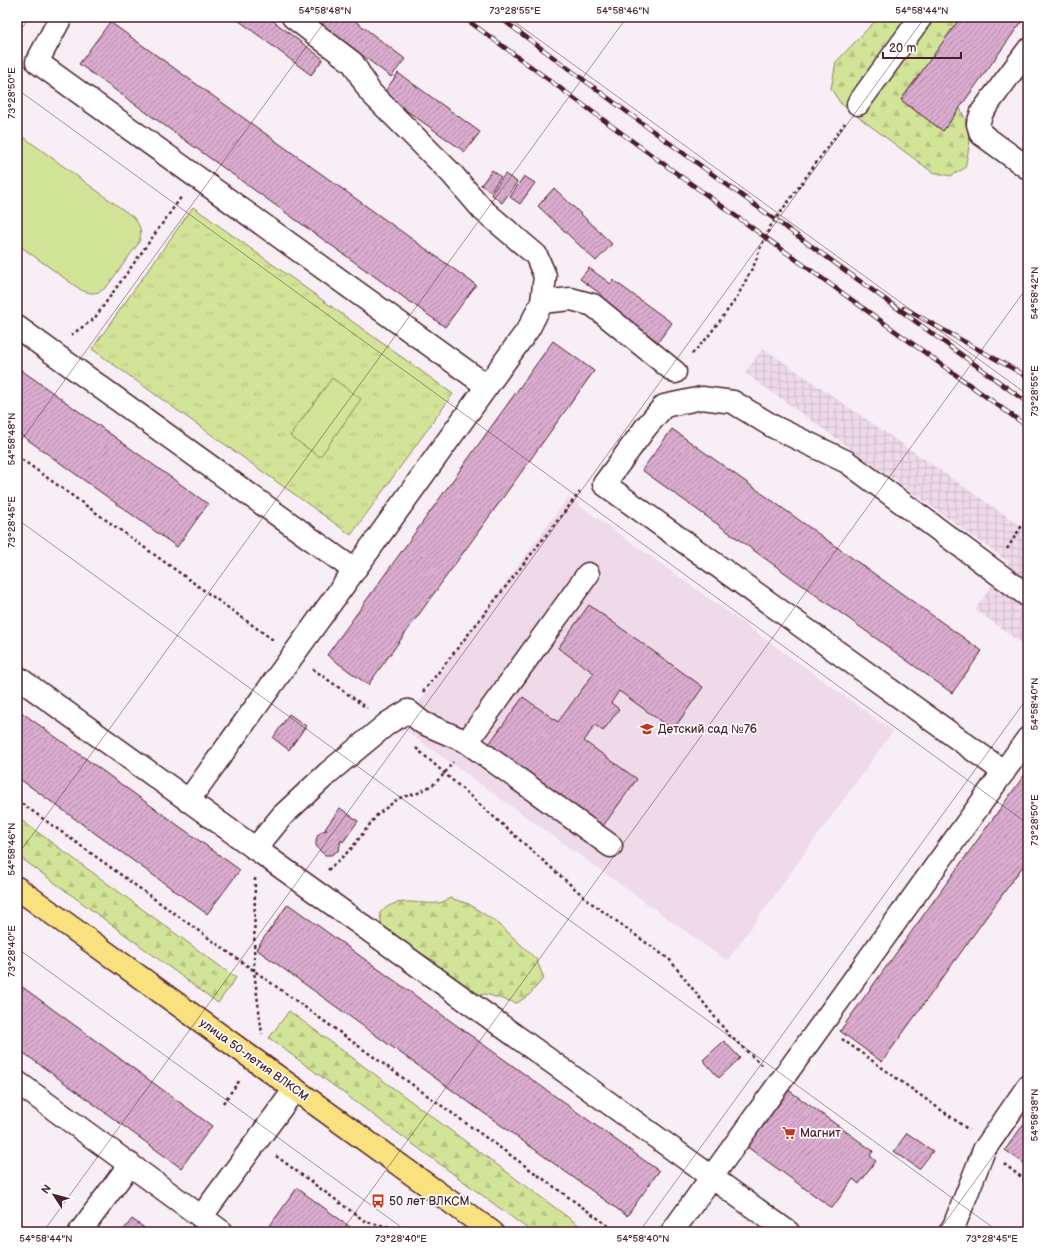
<svg xmlns="http://www.w3.org/2000/svg" width="1045" height="1249" font-family="'Balsamiq Sans',sans-serif">
	<style>
		.built { fill: #efdaea }
		.industrial { fill: url(#industrial-grid) }
		.grass { fill: url(#grass-tufts); stroke: #8e8262 }
		.forest { fill: url(#forest-firs); stroke: #8e8262 }
		.garden { fill: #d2e498; stroke: #8e8262 }
		.building { fill: url(#building-hatch); stroke: #4a1f2b }
		.lines { fill: none; stroke-linecap: round; stroke-linejoin: round }
		.minor-casing { stroke: #4a1f2b; stroke-width: 25 }
		.major-casing { stroke: #4a1f2b; stroke-width: 25 }
		.path { stroke: #4a1f2b; stroke-width: 2.5; stroke-dasharray: 3 3; stroke-linecap: butt }
		.minor { stroke: #fff; stroke-width: 22 }
		.major { stroke: #fae180; stroke-width: 22 }
		.rail-casing { stroke: #4a1f2b; stroke-width: 4.5 }
		.rail { stroke: #fff; stroke-width: 3; stroke-dasharray: 9; stroke-linecap: butt }
		.ticks { fill: none; stroke: #4a1f2b; stroke-width: 1; stroke-opacity: 0.45 }
		.labels { text-anchor: middle; dominant-baseline: central; stroke-width: 3.5; stroke-linejoin: round; paint-order: stroke }
		.poi-label { font-size: 12px; fill: #4a1f2b; stroke: #fff; text-anchor: start }
		.street-label { font-size: 12px; fill: #4a1f2b; stroke: #fff }
		.neatline { fill: none; stroke: #4a1f2b; stroke-width: 1.5 }
		.ticks-label { font-size: 10px; text-anchor: middle; fill: #4a1f2b }
	</style>
	<defs>
		<pattern id="industrial-grid" width="8" height="8" patternUnits="userSpaceOnUse"><rect width="8" height="8" fill="#efdaea"/><path d="M0 4h8M4 0v8" fill="none" stroke="#cebbc9"/></pattern>
		<pattern id="grass-tufts" width="24" height="20" patternUnits="userSpaceOnUse"><rect width="24" height="20" fill="#d2e498"/><path d="M3 7l-1-3M5 7V3M7 7l1-3M15 17l-1-3M17 17v-4M19 17l1-3" fill="none" stroke="#b6c383"/></pattern>
		<pattern id="forest-firs" width="22" height="20" patternUnits="userSpaceOnUse"><rect width="22" height="20" fill="#d2e498"/><path d="M5 1l3.5 6h-7zM16 11l3.5 6h-7z" fill="#b6c383"/></pattern>
		<pattern id="building-hatch" width="6" height="6" patternUnits="userSpaceOnUse"><rect width="6" height="6" fill="#daaccf"/><path d="M-1 1l2-2M0 6l6-6M5 7l2-2" fill="none" stroke="#b38ba8"/></pattern>
	</defs>
	<rect width="100%" height="100%" fill="#f8eef5"/>
	<filter id="ink" filterUnits="userSpaceOnUse"><feTurbulence type="fractalNoise" baseFrequency=".025" numOctaves="2"/><feDisplacementMap in="SourceGraphic" scale="8" xChannelSelector="R" yChannelSelector="G"/><feConvolveMatrix kernelMatrix="1 2 1 2 8 2 1 2 1" color-interpolation-filters="sRGB"/></filter>
	<g filter="url(#ink)">
		<!-- built -->
		<path class="built" d="M568 497 893 731 727 961 401 727Z"/>
		<!-- industrial -->
		<path class="industrial" d="M763 348 1028 531V648L975 609 1009 562 745 373Z"/>
		<!-- grass -->
		<path class="grass" d="M193 207 453 394 351 535 92 349Z"/>
		<!-- forest -->
		<path class="forest" d="M879 17H961L901 100 943 131 960 108 965 119 970 142 965 168 951 176 932 172 841 104 831 89 836 62Z
			M17 817 236 978 218 1003 17 855Z
			M450 898 469 904 499 924 536 959 544 978 529 995 517 1003 485 994 455 1000 438 989 435 961 406 946 382 929 380 913C396 895 418 905 438 903 442 903 446 900 450 898Z
			M289 1011 588 1232H532L269 1038Z"/>
		<!-- garden -->
		<path class="garden" d="M17 134 22 136 133 217C141 226 143 233 138 244L108 285C100 294 92 295 81 290L17 244Z
			M332 378 361 399 320 457 290 436Z"/>
		<!-- building -->
		<path class="building" d="M234 17H268L323 59 311 75Z
			M312 17H350L405 59 391 77Z
			M961 17H1025L943 131 901 100Z
			M110 22 476 285 445 327 79 64Z
			M398 73 480 132 465 152 383 94Z
			M492 170 501 177 490 192 481 185Z
			M505 174 517 182 502 203 491 194Z
			M524 176 535 183 520 204 510 197Z
			M554 188 612 244 596 261 538 206Z
			M589 268 611 284 613 280 672 323 658 342 600 299 602 295 580 279Z
			M553 341 594 371 368 685 327 655Z
			M17 367 208 504 177 547 17 432Z
			M672 429 982 651 952 693 642 470Z
			M589 605 703 687 673 730 619 691 611 703 619 709 603 731 595 725 584 741 637 779 603 826 489 744 523 697 558 722 594 673 558 648Z
			M17 709 240 870 207 914 17 777Z
			M289 714 306 726 289 750 273 738Z
			M1028 770V859L882 1062 840 1031Z
			M340 808 358 821 343 842 341 840 339 850 331 855H325L318 849 316 845V840L318 835 322 831 327 830 325 829Z
			M288 904 659 1171 627 1216 256 949Z
			M17 983 212 1126 181 1168 17 1048Z
			M724 1041 740 1058 719 1078 703 1060Z
			M787 1089 873 1151 870 1156 876 1161 859 1184 853 1179 832 1208 746 1146Z
			M1028 1118V1166L1005 1150Z
			M907 1133 933 1151 919 1169 894 1151Z
			M297 1188 357 1232H268L266 1231Z
			M132 1219 150 1232H122Z
			M738 1228 744 1232H734Z"/>
		<g class="lines">
			<!-- minor casing -->
			<g class="minor-casing">
				<path id="minor" d="M61 17 37 62 487 386
					M1028 50 982 112 978 124 981 134 1028 168
					M858 104 921 17
					M542 302 571 299 593 305 675 372
					M17 327 354 570
					M17 677 788 1232
					M467 742 588 574
					M1004 772 604 484 646 427 664 406 702 398 733 402 774 427 847 462 1028 596
					M188 801 529 328 542 302 545 276 536 255 483 210 452 174 370 92 353 63 293 17
					M255 849 282 816 329 772 388 723 408 711 423 723 467 742 611 846
					M17 1082 222 1232
					M201 1217 295 1089
					M80 1232 130 1164
					M672 1232 1028 738
					M950 1232 954 1226 984 1150 1028 1086"/>
			</g>
			<!-- major casing -->
			<g class="major-casing">
				<path id="major" d="M17 888 492 1232"/>
			</g>
			<!-- path -->
			<path class="path" d="M17 90 24 81
				M71 335 94 319 182 196
				M692 354 707 338 736 299 755 263 759 251 770 227 845 123
				M17 456 273 640
				M1007 549 1028 516
				M313 669 367 708
				M423 692 580 492
				M416 748 590 902 670 960 729 1035 762 1065
				M17 800 617 1232
				M328 870 351 849 377 815 399 798 418 793 434 784 444 774 453 762
				M255 878 254 971 262 1034
				M842 1039 969 1130
				M223 1103 240 1080
				M276 1156 366 1222 390 1227 397 1232
				M1004 1164 1028 1182"/>
			<!-- minor -->
			<use href="#minor" class="minor"/>
			<!-- major -->
			<use href="#major" class="major"/>
			<!-- rail casing -->
			<g class="rail-casing">
				<path id="rail" d="M463 17 672 170 1028 427
					M499 17 646 126 1028 403
					M904 308 1028 377"/>
			</g>
			<!-- rail -->
			<use href="#rail" class="rail"/>
		</g>
	</g>
	<!-- ticks -->
	<path class="ticks" d="M508 17 1028 395M17 35 30 17M17 89 1028 824M17 446 328 17M17 519 999 1232M17 856 627 17M17 948 408 1232M43 1232 925 17M341 1232 1028 286M639 1232 1028 697M938 1232 1028 1108"/>
	<!-- icons -->
	<defs>
		<g id="school-bare" transform="scale(1.08)"><path d="M0-5L7-2L0 1L-7-2ZM-4 1L0 2.5L4 1V4Q0 6-4 4Z" fill="#c8321e" stroke="#fff" stroke-width="2.5" paint-order="stroke"/></g>
		<g id="supermarket-bare" transform="scale(1.08)"><path d="M-6-5.5h2.5l.6 2H6L4.5 2H-2.5L-4.4-4H-6ZM-1.5 3.2a1.3 1.3 0 1 0 .1 0ZM3 3.2a1.3 1.3 0 1 0 .1 0Z" fill="#c8321e" stroke="#fff" stroke-width="2.5" paint-order="stroke"/></g>
		<g id="bus-bare" transform="scale(1.08)"><path d="M-5-6H5V4H4V6H2V4H-2V6H-4V4H-5ZM-3.5-4V0h7V-4ZM-3.5 1.2v1.5H-2V1.2ZM2 1.2v1.5H3.5V1.2Z" fill="#c8321e" stroke="#fff" stroke-width="2.5" paint-order="stroke"/></g>
	</defs>
	<g fill-rule="evenodd">
		<use href="#school-bare" x="647" y="729"/>
		<use href="#supermarket-bare" x="789" y="1133"/>
		<use href="#bus-bare" x="378" y="1201"/>
	</g>
	<g class="labels">
		<!-- poi labels -->
		<g class="poi-label">
			<text x="658" y="729">Детский сад №76</text>
			<text x="800" y="1133">Магнит</text>
			<text x="389" y="1201">50 лет ВЛКСМ</text>
		</g>
		<!-- street labels -->
		<g class="street-label">
			<text transform="translate(254 1060) rotate(36)">улица 50-летия ВЛКСМ</text>
		</g>
	</g>
	<!-- margin -->
	<rect width="1045" height="1249" fill="none" stroke="#fff" stroke-width="44"/>
	<!-- north arrow -->
	<g transform="translate(54 1195) rotate(306)" stroke="#ffffff" stroke-width="3" paint-order="stroke">
	<path d="M0-3L7 15L0 10L-7 15Z" fill="#4a1f2b"/>
	<text y="-6" font-size="11" font-weight="bold" text-anchor="middle" fill="#4a1f2b">N</text>
	</g>
	<!-- scale -->
	<path d="M883 52v6h78v-6" fill="none" stroke="#4a1f2b" stroke-width="2"/>
	<text x="889" y="52" font-size="12" fill="#4a1f2b" stroke="#ffffff" stroke-width="3" paint-order="stroke">20 m</text>
	<rect x="22" y="22" width="1001" height="1205" class="neatline"/>
	<g class="ticks-label">
		<text x="325" y="14">54°58'48"N</text>
		<text x="515" y="14">73°28'55"E</text>
		<text x="623" y="14">54°58'46"N</text>
		<text x="922" y="14">54°58'44"N</text>
		<text transform="translate(11 93) rotate(-90)" y="4">73°28'50"E</text>
		<text transform="translate(1034 293) rotate(-90)" y="4">54°58'42"N</text>
		<text transform="translate(1034 391) rotate(-90)" y="4">73°28'55"E</text>
		<text transform="translate(11 439) rotate(-90)" y="4">54°58'48"N</text>
		<text transform="translate(11 522) rotate(-90)" y="4">73°28'45"E</text>
		<text transform="translate(1034 704) rotate(-90)" y="4">54°58'40"N</text>
		<text transform="translate(1034 820) rotate(-90)" y="4">73°28'50"E</text>
		<text transform="translate(11 849) rotate(-90)" y="4">54°58'46"N</text>
		<text transform="translate(11 951) rotate(-90)" y="4">73°28'40"E</text>
		<text transform="translate(1034 1115) rotate(-90)" y="4">54°58'38"N</text>
		<text x="46" y="1242">54°58'44"N</text>
		<text x="401" y="1242">73°28'40"E</text>
		<text x="643" y="1242">54°58'40"N</text>
		<text x="992" y="1242">73°28'45"E</text>
	</g>
</svg>
